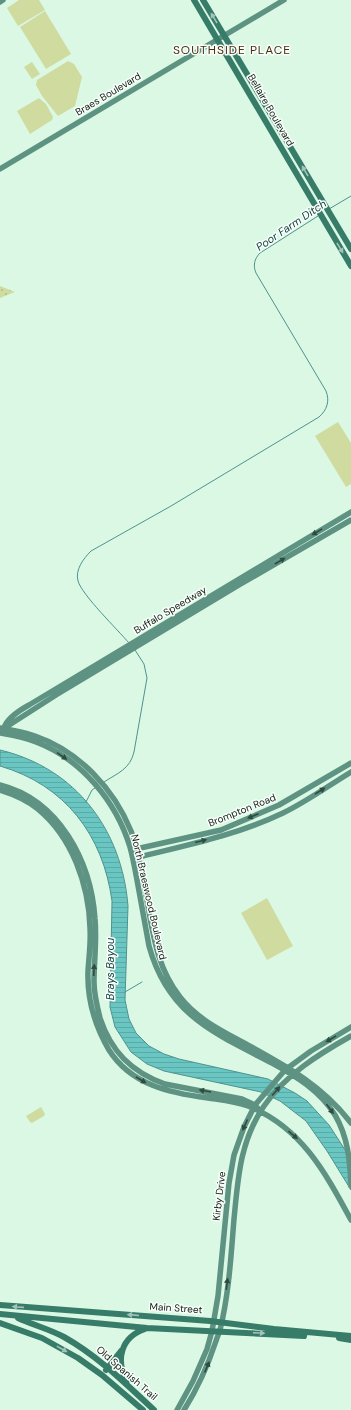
<svg xmlns="http://www.w3.org/2000/svg" width="351" height="1410" font-family="'DM Sans',sans-serif">
	<style>
		.green { fill: url(#green-dots) }
		.pitch { fill: #d0dc9f }
		.water { fill: url(#water-rules); stroke: #4f938e }
		.lines { fill: none; stroke-linecap: round; stroke-linejoin: round }
		.stream { stroke: #4f938e; stroke-width: 1 }
		.secondary { stroke: #5e9282; stroke-width: 5.5 }
		.primary { stroke: #377b69; stroke-width: 6 }
		.oneway { fill: #a1c3b9 }
		.oneway2 { fill: #304b40 }
		.labels { text-anchor: middle; dominant-baseline: central; stroke-width: 3; stroke-linejoin: round; paint-order: stroke }
		.street-label { font-size: 10px; fill: #111c14; stroke: #f8fefa }
		.water-label { font-size: 11px; font-style: italic; fill: #0f3b3a; stroke: #f8fefa }
		.quarter-label { font-size: 12px; letter-spacing: 1px; fill: #492b0f; stroke: #f8fefa }
	</style>
	<defs>
		<pattern id="green-dots" width="8" height="8" patternUnits="userSpaceOnUse"><rect width="8" height="8" fill="#d0dc9f"/><path d="M2 2h.1M6 6h.1" fill="none" stroke="#b2bc88" stroke-width="1.8" stroke-linecap="round"/></pattern>
		<pattern id="water-rules" width="6" height="5" patternUnits="userSpaceOnUse"><rect width="6" height="5" fill="#69c6c2"/><path d="M0 2.5h6" fill="none" stroke="#5aaaa6"/></pattern>
	</defs>
	<rect width="100%" height="100%" fill="#daf8e3"/>
	<!-- green -->
	<path class="green" d="M0 286 15 292 0 298Z"/>
	<!-- pitch -->
	<path class="pitch" d="M19 0H39L45 10 18 26 7 8Z
		M45 11 71 54 46 69 20 27Z
		M68 61 74 64 82 77 75 106 58 116 42 96 36 85 37 80Z
		M32 62 40 74 32 79 24 67Z
		M39 98 46 104 53 117 52 120 30 134 17 111Z
		M338 422 351 443V484L346 487 315 436Z
		M267 898 293 946 267 960 241 913Z
		M41 1107 45 1114 44 1116 32 1123 30 1122 26 1116Z"/>
	<!-- water -->
	<path class="water" d="M0 750C76 768 122 830 128 906L125 1000 129 1019 136 1033 149 1046 164 1054 179 1059 268 1079 295 1093 307 1101 329 1125 351 1159V1190L327 1151 306 1121 280 1101 261 1092 164 1071 147 1064 131 1052 115 1027 110 1007 112 901C103 835 65 785 0 766Z"/>
	<g class="lines">
		<!-- stream -->
		<path class="stream" d="M329 209 351 196
			M129 643C118 630 82 595 78 581 75 570 83 559 91 551L171 506 319 417C327 410 330 401 326 391L256 273C253 266 254 259 260 253L318 216
			M104 782C118 773 130 769 134 752L147 678 144 664 135 650
			M86 802 92 790 95 788
			M125 992 142 982"/>
		<!-- secondary -->
		<path class="secondary" d="M0 2 3 0
			M0 169 284 0
			M0 728C12 730 24 732 35 736 79 751 114 789 131 831 139 851 142 874 146 895 153 933 156 966 180 997 197 1019 222 1031 246 1044 286 1066 322 1085 351 1123
			M4 728C7 718 20 710 29 705L351 512
			M3 729 56 695 239 585 351 520
			M0 733C12 735 24 737 36 742 81 759 116 801 130 847 133 858 135 869 137 880 141 902 145 924 149 946 168 1015 214 1033 272 1063 296 1076 320 1091 335 1115 348 1137 350 1161 351 1186
			M0 785C59 800 91 861 95 919 97 940 94 961 94 982 94 994 97 1006 100 1018 111 1051 131 1072 165 1084L242 1099 255 1105 260 1111
			M0 790C13 794 27 800 38 809 72 837 89 885 90 928 91 942 89 956 88 971 87 999 95 1026 109 1050 131 1085 170 1093 208 1098 222 1100 235 1101 248 1106 301 1127 325 1172 351 1220
			M135 851 136 849 221 830 279 805 351 763
			M136 856 139 857C188 845 237 835 283 813 306 802 328 786 351 772
			M177 1410 193 1381 207 1349 212 1331 218 1296 229 1183 234 1155 244 1127 255 1105 285 1070 311 1051 351 1027
			M184 1410C198 1388 208 1365 216 1341 217 1337 219 1334 220 1330 229 1294 231 1255 234 1219 238 1178 240 1141 264 1106 285 1075 319 1054 351 1036"/>
		<!-- primary -->
		<path class="primary" d="M194 0 351 266
			M203 0 351 249
			M0 1305 210 1321 274 1329 351 1336
			M0 1314 147 1328 304 1336
			M18 1318C33 1325 49 1329 64 1337 98 1356 126 1384 154 1410
			M0 1323 42 1338 78 1358 102 1375 143 1410
			M339 1338 351 1340
			M106 1370 121 1351
			M127 1381C115 1360 121 1337 145 1329"/>
	</g>
	<!-- one-way arrows -->
	<defs><path id="oneway-solid" d="M-6-.8H1V-3.2L6.5 0L1 3.2V.8H-6Z"/></defs>
	<g class="oneway">
		<use href="#oneway-solid" transform="translate(214 18) rotate(-121)"/>
		<use href="#oneway-solid" transform="translate(305 171) rotate(-120)"/>
		<use href="#oneway-solid" transform="translate(340 248) rotate(59)"/>
		<use href="#oneway-solid" transform="translate(18 1307) rotate(-176)"/>
		<use href="#oneway-solid" transform="translate(133 1315) rotate(-175)"/>
		<use href="#oneway-solid" transform="translate(259 1333) rotate(3)"/>
		<use href="#oneway-solid" transform="translate(62 1349) rotate(29)"/>
	</g>
	<g class="oneway2">
		<use href="#oneway-solid" transform="translate(317 532) rotate(149)"/>
		<use href="#oneway-solid" transform="translate(280 561) rotate(-30)"/>
		<use href="#oneway-solid" transform="translate(62 756) rotate(34)"/>
		<use href="#oneway-solid" transform="translate(320 791) rotate(-32)"/>
		<use href="#oneway-solid" transform="translate(253 816) rotate(157)"/>
		<use href="#oneway-solid" transform="translate(201 841) rotate(-14)"/>
		<use href="#oneway-solid" transform="translate(94 970) rotate(-87)"/>
		<use href="#oneway-solid" transform="translate(331 1039) rotate(149)"/>
		<use href="#oneway-solid" transform="translate(141 1080) rotate(31)"/>
		<use href="#oneway-solid" transform="translate(205 1091) rotate(-170)"/>
		<use href="#oneway-solid" transform="translate(276 1091) rotate(-49)"/>
		<use href="#oneway-solid" transform="translate(330 1109) rotate(54)"/>
		<use href="#oneway-solid" transform="translate(245 1125) rotate(114)"/>
		<use href="#oneway-solid" transform="translate(293 1135) rotate(40)"/>
		<use href="#oneway-solid" transform="translate(227 1284) rotate(-83)"/>
		<use href="#oneway-solid" transform="translate(207 1367) rotate(-67)"/>
	</g>
	<g class="labels">
		<!-- street labels -->
		<g class="street-label">
			<text transform="translate(108 94) rotate(-31)">Braes Boulevard</text>
			<text transform="translate(271 110) rotate(60)">Bellaire Boulevard</text>
			<text transform="translate(170 610) rotate(-31)">Buffalo Speedway</text>
			<text transform="translate(242 810) rotate(-22)">Brompton Road</text>
			<text transform="translate(149 897) rotate(77)">North Braeswood Boulevard</text>
			<text transform="translate(219 1196) rotate(-83)">Kirby Drive</text>
			<text transform="translate(176 1308) rotate(4)">Main Street</text>
			<text transform="translate(127 1373) rotate(41)">Old Spanish Trail</text>
		</g>
		<!-- water labels -->
		<g class="water-label">
			<text transform="translate(291 225) rotate(-34)">Poor Farm Ditch</text>
			<text transform="translate(110 969) rotate(-90)">Brays Bayou</text>
		</g>
		<!-- quarter labels -->
		<g class="quarter-label">
			<text x="232" y="50">SOUTHSIDE PLACE</text>
		</g>
	</g>
</svg>
